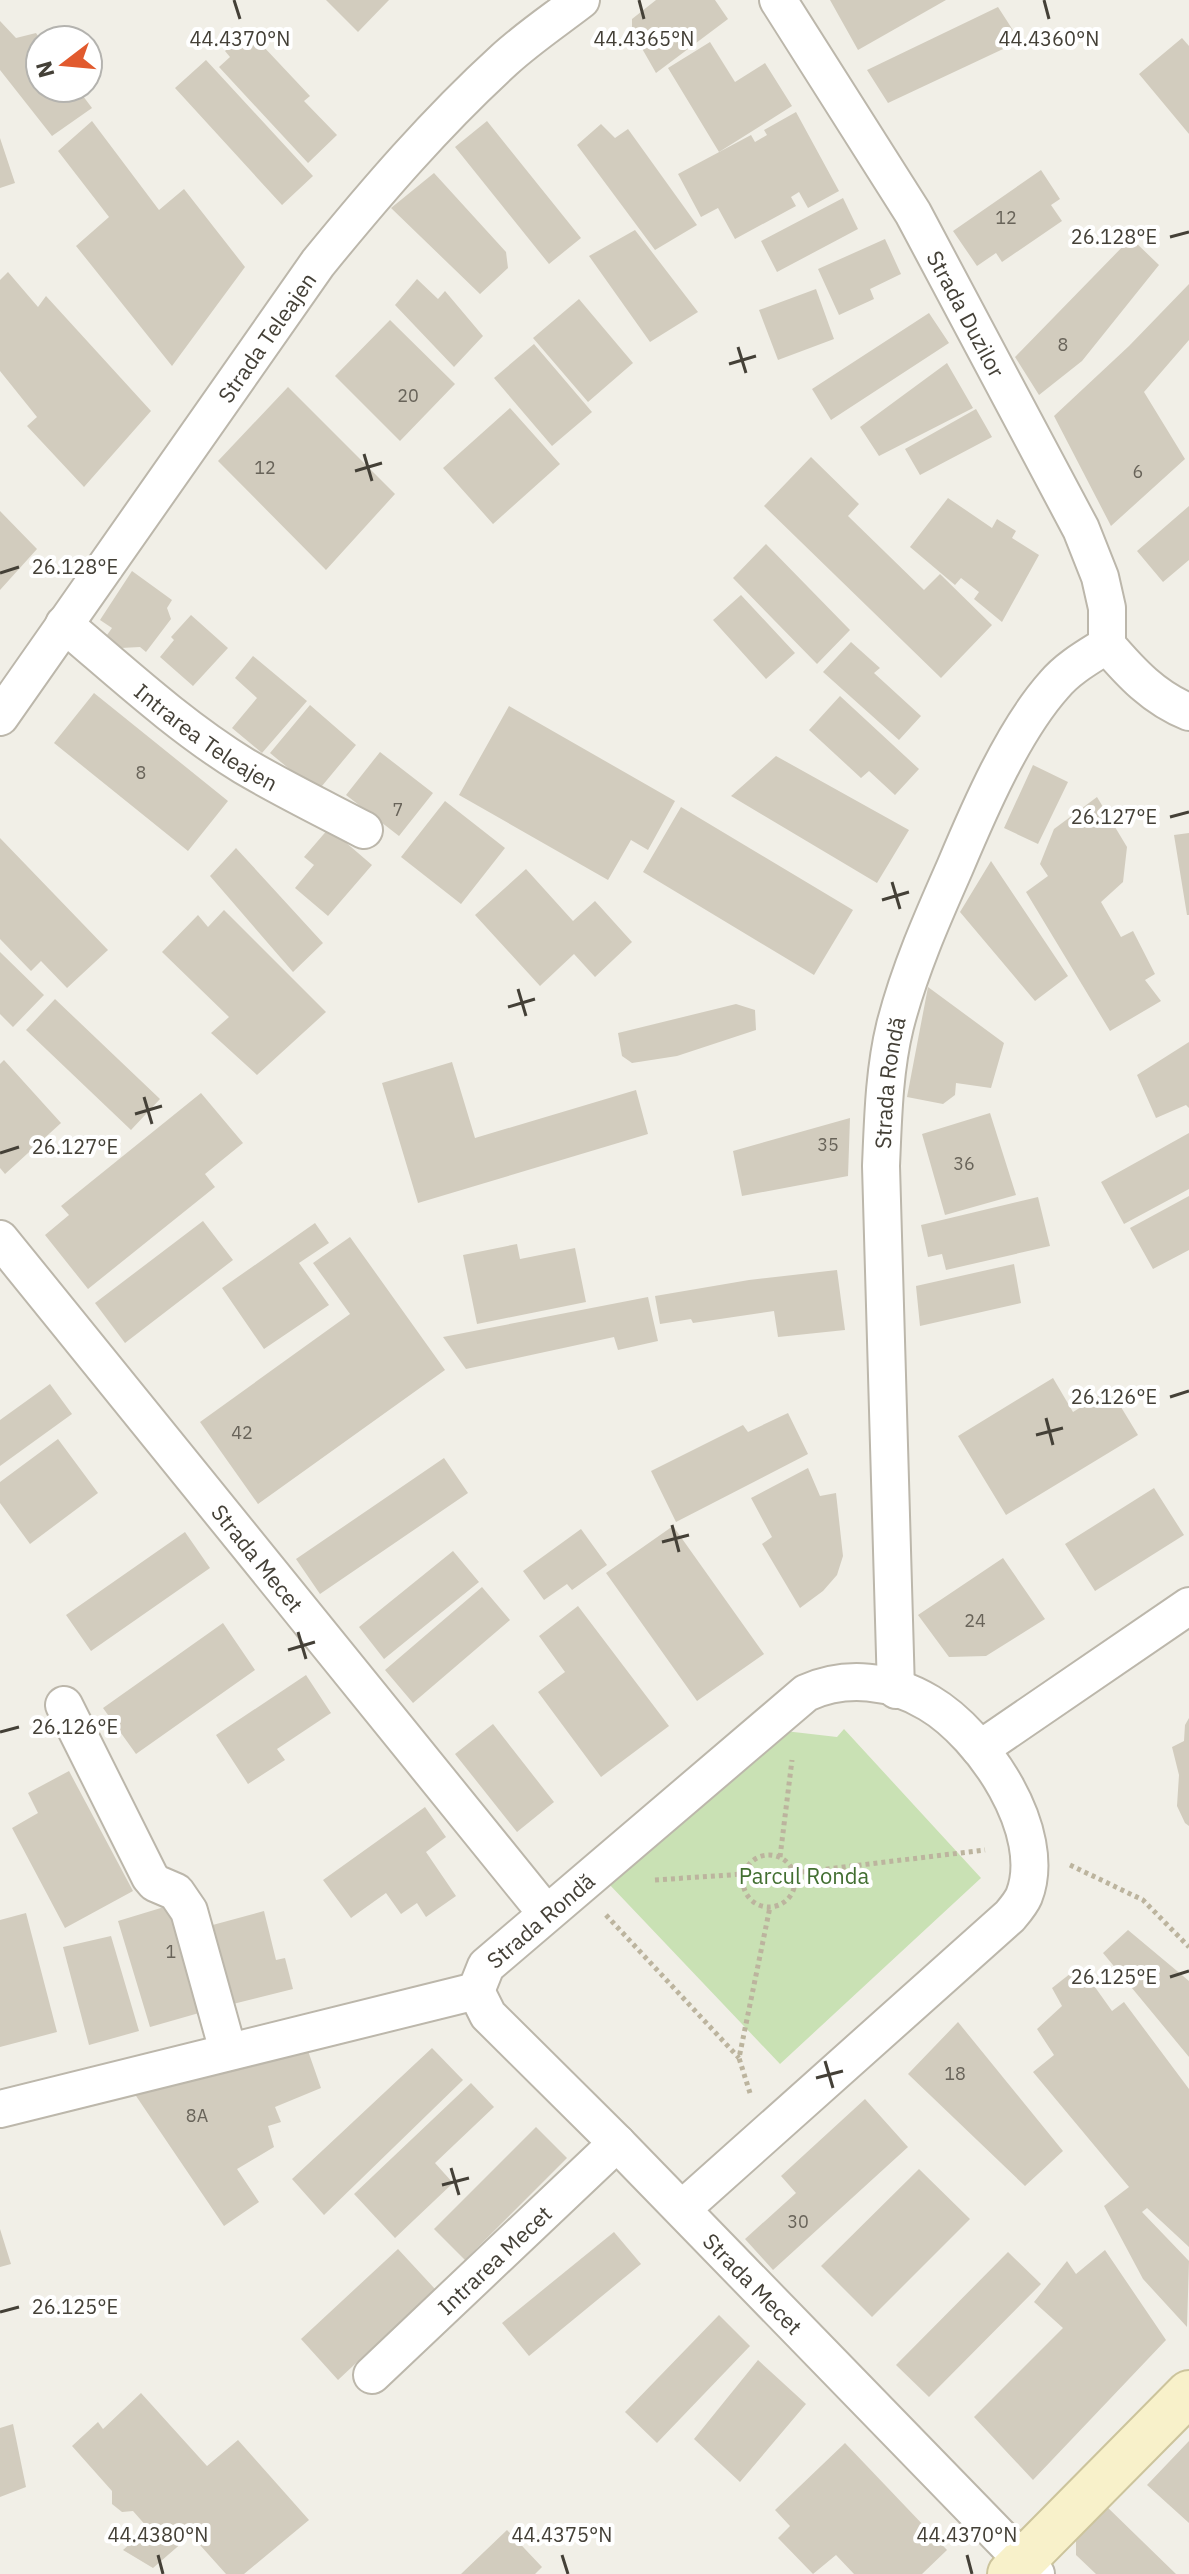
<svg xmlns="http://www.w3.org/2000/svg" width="1189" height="2574" font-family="'IBM Plex Sans',sans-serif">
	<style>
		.green { fill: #c9e1b4 }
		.building { fill: #d2ccbe }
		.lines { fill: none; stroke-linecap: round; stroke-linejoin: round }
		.street-casing { stroke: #bcb7ab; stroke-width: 40 }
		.secondary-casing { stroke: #ccc49c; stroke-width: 48 }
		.path { stroke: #bcb49e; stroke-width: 5; stroke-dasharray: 4 4; stroke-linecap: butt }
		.street { stroke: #fff; stroke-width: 36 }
		.secondary { stroke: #f8f1ca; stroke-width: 44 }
		.ticks { fill: none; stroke: #444037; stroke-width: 3 }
		.labels { text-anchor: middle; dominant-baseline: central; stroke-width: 8; stroke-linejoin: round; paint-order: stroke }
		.number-label { font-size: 18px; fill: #686359 }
		.street-label { font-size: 22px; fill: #444037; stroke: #fff }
		.park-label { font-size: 22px; fill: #426f31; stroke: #fff }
		.ticks-label { font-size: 20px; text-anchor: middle; fill: #444037; stroke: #fff; stroke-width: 8; stroke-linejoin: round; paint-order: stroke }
	</style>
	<rect width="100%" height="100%" fill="#f1efe7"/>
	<!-- green -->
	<path class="green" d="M844 1729 981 1878 780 2064 608 1883 785 1731 837 1737Z"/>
	<!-- building -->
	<path class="building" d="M326 0H389L358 32Z
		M656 0H715L728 19 656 73 632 31V19Z
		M830 0H946L858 50Z
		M998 7 1020 41 888 103 867 70Z
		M0 21 16 38 36 33 40 39V88H77L92 108 52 136 0 70Z
		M248 30 310 96 304 101 337 135 308 163 219 67 230 57 225 51Z
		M1182 38 1189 46V134L1139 74Z
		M710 42 735 82 765 63 792 106 719 152 668 68Z
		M206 60 313 176 282 205 175 88Z
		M796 112 839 191 808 208 799 192 791 197 796 206 735 239 718 208 701 217 678 174 751 135 755 142 767 135 764 130Z
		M92 121 159 210 184 189 245 267 172 366 76 246 109 217 58 151Z
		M487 121 581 238 549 264 455 147Z
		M601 124 615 138 628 129 697 225 655 250 577 145Z
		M0 138 15 183 0 188Z
		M1041 170 1060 199 1051 205 1062 221 1002 262 996 253 977 266 953 231Z
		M434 173 506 252 508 268 480 294 391 208Z
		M843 198 858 229 777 272 761 241Z
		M635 230 698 312 650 342 589 256Z
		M1131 238 1159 265 1082 361 1039 395 1015 357Z
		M885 239 901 274 870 289 874 299 839 315 818 269Z
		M8 272 38 307 46 296 151 411 84 487 27 426 37 417 0 371V280Z
		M417 279 438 299 445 291 483 336 454 367 395 305Z
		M1189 284V340L1144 392 1185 459 1111 526 1054 416 1129 346Z
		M816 289 834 339 778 360 759 310Z
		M579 299 633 363 588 402 533 338Z
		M929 313 949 343 831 420 812 389Z
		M390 320 455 384 400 441 335 376Z
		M534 344 592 412 552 446 494 378Z
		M947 363 973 408 879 456 860 427Z
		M288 387 395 494 326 570 218 461Z
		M510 408 560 464 493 524 443 468Z
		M976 409 992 437 920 475 905 449Z
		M811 457 859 504 848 516 924 590 940 574 992 625 941 678 764 506Z
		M948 498 992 528 997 519 1016 531 1012 538 1039 555 1002 622 974 599 979 592 961 578 955 585 910 547Z
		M1189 506V560L1163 582 1137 551Z
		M0 511 37 549 0 590Z
		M766 544 850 630 817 664 733 578Z
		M132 571 172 600 167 608 171 619 146 652 140 647 121 648 107 635 112 628 100 620Z
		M741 595 795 653 766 679 713 620Z
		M191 615 228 648 193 686 160 657 174 640 171 637Z
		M851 642 880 668 874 673 921 716 899 740 823 672Z
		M253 656 307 701 262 753 232 728 257 698 235 678Z
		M94 693 228 801 188 851 54 743Z
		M840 696 919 769 895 795 869 771 861 778 809 730Z
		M310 705 356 745 317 792 270 753Z
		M509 706 675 801 648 850 631 840 608 880 459 795Z
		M380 752 433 793 399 836 346 795Z
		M776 756 909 830 877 883 731 796Z
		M1033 765 1068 782 1038 844 1004 828Z
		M1097 797 1127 847 1123 882 1101 902 1121 937 1133 931 1155 974 1145 980 1161 1001 1110 1031 1026 892 1048 876 1040 864 1054 829Z
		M445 801 505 848 461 904 401 857Z
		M681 807 853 910 814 975 643 872Z
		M329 828 372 865 328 916 295 888 314 865 304 857Z
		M1189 833V915H1187L1174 835Z
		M0 838 108 950 67 988 41 961 31 971 0 939Z
		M236 848 323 943 293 972 210 876Z
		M991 861 1068 976 1035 1001 960 912Z
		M526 869 573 921 595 901 632 942 595 977 574 954 540 986 475 915Z
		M224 910 326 1012 257 1075 211 1033 229 1017 162 952 198 915 208 927Z
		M0 952 44 995 13 1027 0 1014Z
		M928 987 1004 1043 991 1088 956 1083 955 1095 943 1104 907 1097Z
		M55 999 160 1099 131 1130 26 1030Z
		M736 1004 755 1010 756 1030 677 1056 632 1063 622 1056 618 1033Z
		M1189 1042V1108L1186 1105 1156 1118 1137 1075Z
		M4 1060 61 1123 5 1174 0 1168V1064Z
		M452 1062 475 1138 636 1090 648 1134 418 1203 382 1083Z
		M201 1093 243 1143 205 1174 215 1187 88 1289 45 1235 69 1215 61 1206Z
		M990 1113 1016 1195 945 1215 922 1134Z
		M850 1118 848 1176 742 1196 733 1151Z
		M1189 1133V1189L1124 1224 1101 1182Z
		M1189 1196V1250L1153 1269 1130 1228Z
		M1038 1197 1050 1246 946 1270 942 1254 928 1257 921 1225Z
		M203 1221 233 1260 125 1343 95 1303Z
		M315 1223 329 1243 299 1263 329 1305 264 1349 222 1288Z
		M350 1237 445 1370 258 1504 200 1422 350 1314 313 1263Z
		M517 1244 520 1259 575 1248 586 1302 477 1324 463 1255Z
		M1014 1264 1021 1303 920 1326 916 1286Z
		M837 1270 845 1330 778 1337 774 1311 693 1323 691 1319 660 1324 655 1296 749 1280Z
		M648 1297 658 1341 618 1350 614 1337 466 1369 443 1337Z
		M1053 1378 1073 1412 1110 1389 1138 1435 1006 1515 958 1436Z
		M50 1384 72 1414 0 1466V1420Z
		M788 1413 808 1454 676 1522 651 1471 743 1425 748 1432Z
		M58 1439 98 1493 30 1544 0 1503V1482Z
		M444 1458 468 1493 320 1594 296 1559Z
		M808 1468 820 1496 836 1493 843 1556 837 1575 823 1591 800 1608 762 1544 772 1537 751 1498Z
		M1154 1488 1184 1535 1095 1591 1065 1544Z
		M673 1526 764 1654 697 1701 606 1573Z
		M581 1529 607 1565 572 1590 567 1584 544 1600 523 1571Z
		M185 1532 210 1568 91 1651 66 1615Z
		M453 1551 479 1582 384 1659 359 1627Z
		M1003 1558 1045 1619 986 1656 949 1657 918 1615Z
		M482 1587 510 1620 413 1703 385 1670Z
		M578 1606 669 1726 601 1777 538 1692 565 1672 539 1636Z
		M223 1623 255 1670 136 1754 103 1708Z
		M306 1675 331 1713 277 1749 285 1760 248 1784 216 1735Z
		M1189 1718V1826L1185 1823 1177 1806 1179 1775 1172 1747 1184 1741 1185 1725Z
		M493 1724 554 1802 517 1832 455 1754Z
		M69 1771 133 1891 65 1928 12 1828 38 1813 28 1793Z
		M425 1807 446 1837 426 1852 456 1896 426 1917 417 1903 401 1914 386 1893 351 1918 323 1880Z
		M174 1904 206 2011 150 2027 118 1921Z
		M264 1911 276 1960 285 1958 293 1989 229 2005 209 1926Z
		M26 1913 57 2032 0 2047V1920Z
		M1128 1930 1189 1981V2057L1103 1953Z
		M111 1936 139 2031 89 2045 63 1947Z
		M1080 1966 1112 2011 1124 2002 1189 2089V2247L1147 2208 1142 2212 1189 2261 1187 2327 1143 2279 1104 2206 1129 2187 1033 2072 1054 2055 1037 2029 1062 2006 1052 1988Z
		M958 2022 1063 2151 1025 2186 908 2074Z
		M307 2048 321 2088 275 2107 281 2122 268 2126 274 2147 237 2169 259 2202 224 2226 132 2090Z
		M432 2048 463 2080 324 2215 292 2179Z
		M471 2083 494 2107 435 2163 453 2183 395 2238 354 2194Z
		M865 2099 908 2147 773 2270 745 2239 796 2193 781 2176Z
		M536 2127 567 2158 465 2260 434 2229Z
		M919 2169 970 2219 872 2317 821 2266Z
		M0 2229 11 2264 0 2267Z
		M614 2232 641 2264 529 2356 502 2323Z
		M398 2249 435 2289 338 2380 301 2339Z
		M1105 2250 1166 2340 1033 2480 974 2417 1063 2328 1034 2302 1067 2261 1076 2274Z
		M1008 2252 1041 2284 929 2397 896 2365Z
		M719 2315 750 2346 657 2443 625 2412Z
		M758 2360 806 2404 740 2482 694 2439Z
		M141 2393 207 2466 238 2440 309 2520 244 2574H226L191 2535 153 2568 123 2550 148 2528 133 2511 122 2512 112 2504V2491L72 2446 98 2422 103 2429Z
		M13 2424 26 2487 0 2497V2428Z
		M1189 2441V2523L1147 2485Z
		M845 2443 947 2550 922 2574H854L836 2555 813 2574 778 2538 790 2526 775 2510Z
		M1104 2504 1176 2574H1096L1076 2555V2541Z
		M507 2530 542 2567 535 2574H461Z"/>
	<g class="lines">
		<!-- street casing -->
		<g class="street-casing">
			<g id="street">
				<path id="s1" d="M778 0 913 213 1081 529 1100 577 1107 608V645"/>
				<path id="s2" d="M64 624C122 673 179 726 244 766 283 789 324 809 364 830"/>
				<path d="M1107 645C1131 673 1154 698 1189 712"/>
				<path id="s3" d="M0 717 318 263C376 192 436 122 504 60 528 38 555 20 581 0"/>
				<path id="s4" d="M0 1239 546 1913"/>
				<path id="s5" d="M896 1690 881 1166C883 1119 884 1071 895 1026 909 971 932 919 955 867 979 810 1013 731 1054 685 1068 668 1088 657 1107 645"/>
				<path d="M64 1705 150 1877 155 1883 176 1892 189 1911 228 2051"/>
				<path d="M980 1749 1189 1606"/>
				<path id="s6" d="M476 1991 486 1966 806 1693C846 1675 891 1680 929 1703 983 1735 1049 1832 1024 1896 1021 1903 1015 1910 1010 1916L682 2209"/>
				<path id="s7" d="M476 1991 488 2015 617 2143 1036 2574"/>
				<path d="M0 2109 476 1991"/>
				<path id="s8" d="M372 2375 617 2143"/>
			</g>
		</g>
		<!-- secondary casing -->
		<g class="secondary-casing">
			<path id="secondary" d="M1010 2574 1189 2393"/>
		</g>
		<!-- path -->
		<path class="path" d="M743 1881a26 26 0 1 1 52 0a26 26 0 1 1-52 0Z
			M780 1857 792 1760
			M1070 1865 1143 1900 1189 1947
			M794 1873 985 1850
			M655 1880 744 1874
			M606 1915 739 2058
			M750 2093 739 2058 770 1907"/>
		<!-- street -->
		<use href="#street" class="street"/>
		<!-- secondary -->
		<use href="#secondary" class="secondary"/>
	</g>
	<!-- ticks -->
	<path class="ticks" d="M234 0 240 19M639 0 644 19M1044 0 1049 19M1170 237 1189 232M738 347 746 373M729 364 756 356M364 454 372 481M355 471 382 463M0 573 19 567M1170 817 1189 812M892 882 900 909M882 900 909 892M518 989 526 1016M508 1007 535 999M144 1097 152 1124M135 1114 162 1106M0 1153 19 1147M1170 1397 1189 1391M1046 1418 1053 1445M1036 1435 1063 1428M672 1525 679 1552M662 1542 689 1535M298 1632 306 1659M288 1650 315 1642M0 1732 19 1727M1170 1977 1189 1971M825 2061 833 2088M816 2078 843 2071M451 2168 459 2195M442 2185 469 2178M0 2312 19 2307M158 2555 163 2574M562 2555 568 2574M967 2555 972 2574"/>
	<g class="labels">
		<!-- number labels -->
		<g class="number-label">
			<text x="1006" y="217">12</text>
			<text x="1063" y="344">8</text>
			<text x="408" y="395">20</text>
			<text x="265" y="467">12</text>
			<text x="1138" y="471">6</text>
			<text x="141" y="772">8</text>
			<text x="398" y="809">7</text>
			<text x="828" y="1144">35</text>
			<text x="964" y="1163">36</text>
			<text x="242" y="1432">42</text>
			<text x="975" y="1620">24</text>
			<text x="171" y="1951">1</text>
			<text x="955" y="2073">18</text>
			<text x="197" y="2115">8A</text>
			<text x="798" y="2221">30</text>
		</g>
		<!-- street labels -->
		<g class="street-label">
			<text stroke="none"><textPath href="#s1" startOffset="366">Strada Duzilor</textPath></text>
			<text stroke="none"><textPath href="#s3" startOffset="464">Strada Teleajen</textPath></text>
			<text stroke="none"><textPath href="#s2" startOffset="182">Intrarea Teleajen</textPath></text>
			<text stroke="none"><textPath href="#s5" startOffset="608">Strada Rondă</textPath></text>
			<text stroke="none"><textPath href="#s4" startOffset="410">Strada Mecet</textPath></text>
			<text stroke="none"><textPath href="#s6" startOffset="98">Strada Rondă</textPath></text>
			<text stroke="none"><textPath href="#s8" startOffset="168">Intrarea Mecet</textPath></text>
			<text stroke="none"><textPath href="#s7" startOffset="404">Strada Mecet</textPath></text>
		</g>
		<!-- park labels -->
		<g class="park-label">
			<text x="804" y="1875">Parcul Ronda</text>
		</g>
	</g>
	<g class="ticks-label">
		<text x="240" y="46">44.4370°N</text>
		<text x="644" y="46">44.4365°N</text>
		<text x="1049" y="46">44.4360°N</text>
		<text x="1114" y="244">26.128°E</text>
		<text x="75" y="574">26.128°E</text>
		<text x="1114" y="824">26.127°E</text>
		<text x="75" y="1154">26.127°E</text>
		<text x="1114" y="1404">26.126°E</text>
		<text x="75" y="1734">26.126°E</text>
		<text x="1114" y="1984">26.125°E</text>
		<text x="75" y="2314">26.125°E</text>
		<text x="158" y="2542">44.4380°N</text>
		<text x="562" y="2542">44.4375°N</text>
		<text x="967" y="2542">44.4370°N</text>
	</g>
	<!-- north arrow -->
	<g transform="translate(64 64) rotate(254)"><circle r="38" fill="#ffffff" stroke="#b4b3af" stroke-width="2"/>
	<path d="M0-6L14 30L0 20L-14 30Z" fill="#e15a2e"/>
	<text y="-12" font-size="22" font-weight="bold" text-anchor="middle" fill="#444037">N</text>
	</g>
</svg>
